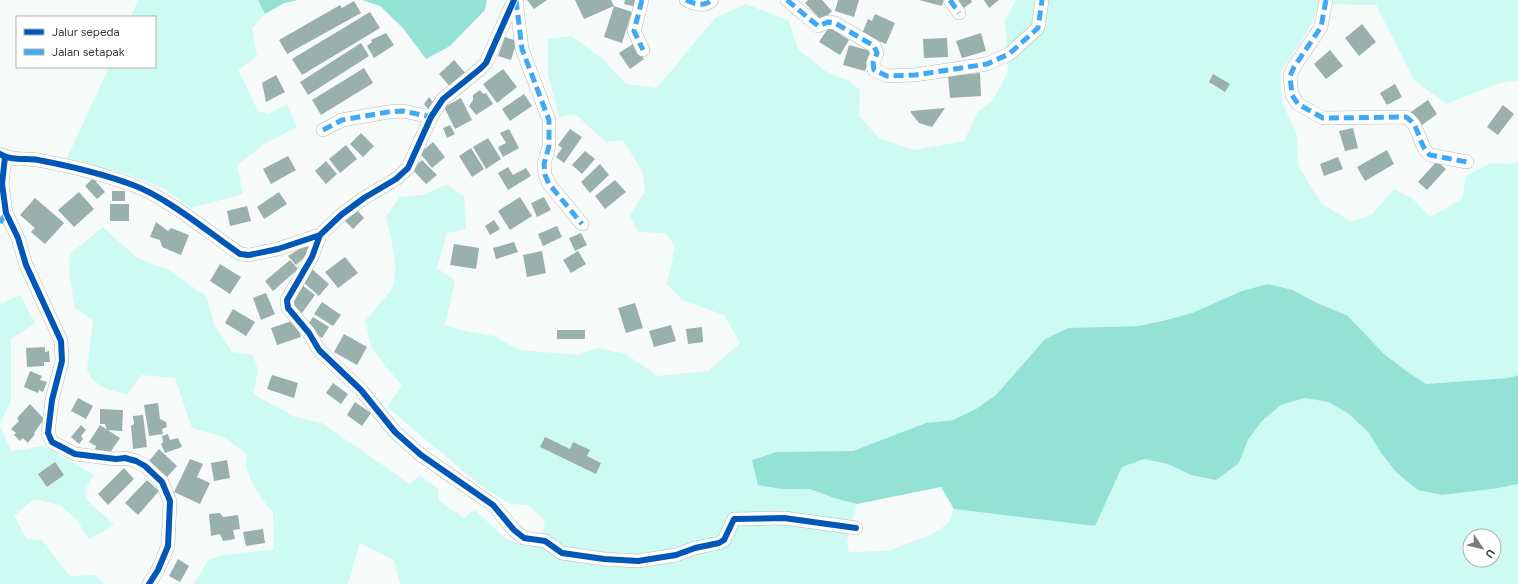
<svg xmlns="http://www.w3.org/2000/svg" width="1518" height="584" font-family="Figtree,sans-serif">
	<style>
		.green { fill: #cdfbf1; fill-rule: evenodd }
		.forest { fill: #94e2d6 }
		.building { fill: #9ab0ad }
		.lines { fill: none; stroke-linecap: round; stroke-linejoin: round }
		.street-casing { stroke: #b7bbba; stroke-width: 14 }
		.street { stroke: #fefefe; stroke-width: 13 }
		.quiet { stroke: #3fa9f5; stroke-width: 5; stroke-dasharray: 10 5; stroke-linecap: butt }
		.cycleway-casing { stroke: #fff; stroke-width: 8 }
		.cycleway { stroke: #0057b8; stroke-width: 6 }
	</style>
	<rect width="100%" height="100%" fill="#f6faf9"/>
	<!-- green -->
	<path class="green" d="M138 0H258L265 14 252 28 257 56 238 70 258 111 268 114 287 104 297 127 263 145 237 165 243 194 191 208 163 188 124 173 67 158 109 67H155V17H131Z
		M1016 0H1518V80L1497 84 1446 104 1414 80 1376 5 1320 4 1306 34 1280 73 1282 102 1297 136 1298 165 1321 203 1352 222 1372 214 1394 189 1413 199 1430 217 1462 199 1466 176 1491 163 1513 164 1518 161V375L1508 378 1426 384 1405 370 1384 354 1348 316 1315 302 1293 290 1268 284 1242 291 1192 313 1166 320 1139 326 1068 328 1045 339 996 395 976 409 953 420 926 423 853 451 776 452 752 460 781 489H810L834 498 857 504 847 542 849 552 888 551 932 534 949 523 954 509 1095 526 1122 467 1144 459 1168 464 1191 475 1239 463 1248 440 1262 421 1281 405 1305 398 1328 402 1349 414 1368 432 1381 453 1499 488 1518 484V584H400L394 560 360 543 348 584H194L208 560 224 555 274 549 273 512C261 499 241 472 247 454L224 437 192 428 175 378 141 375 127 395C111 390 93 387 87 369L93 320 75 308 69 273 70 254 103 227 137 258 169 270 207 297 214 324 232 352 253 355 258 370 253 394 295 417 322 423 410 484 420 475 438 489 439 501 464 518 475 510 506 539 529 547 543 532 545 520 528 505 510 504 480 485 387 407 402 386 372 348 365 321C373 311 381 302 389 293 403 278 390 236 386 217L400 197 423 195 446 184 464 196 466 229 447 233 437 268 455 281 445 325 460 330 494 336 519 350 579 355 597 348 626 354 657 376 708 371 740 343 724 315 682 300 667 284 675 247 666 233 639 232 629 216 645 192 643 173 623 140 606 142 575 114 559 117 548 75V39L571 36 602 58 626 84 657 88 715 18 746 4 789 21 798 49 825 71 849 81 860 90 859 116 879 138 913 150 964 141 978 112 993 100 1008 72 1005 20ZM1470 536H1494V560H1470Z
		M20 295 35 323 11 339V400L0 424V301L2 303Z
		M0 426 11 451 44 446 94 475 85 490 88 501 114 525 89 539 76 519 60 505 34 499 14 516 27 539 41 540 70 576 94 575 105 584H0Z"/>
	<!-- forest -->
	<path class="forest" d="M258 0H298L284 3 265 14Z
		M362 0H487L485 10 450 46 426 59 403 28 380 6Z
		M1268 284 1293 290 1315 302 1348 316 1384 354 1405 370 1426 384 1508 378 1518 375V484L1499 488 1442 495 1418 490 1397 473 1381 453 1368 432 1349 414 1328 402 1305 398 1281 405 1262 421 1248 440 1239 463 1216 480 1191 475 1168 464 1144 459 1122 467 1095 526 954 509 941 487 857 504 834 498 810 489H781L758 485 752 460 776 452 853 451 926 423 953 420 976 409 996 395 1045 339 1068 328 1139 326 1166 320 1192 313 1242 291Z"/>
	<!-- building -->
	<path class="building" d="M527 0H547L534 9Z
		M575 0H611L614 6 584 19Z
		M625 0H638L636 7 624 4Z
		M808 0H822L832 11 822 21 805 3Z
		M838 0H859L854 17 835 11Z
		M919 0H944L942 6Z
		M954 0H971L972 2 961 10Z
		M984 0H999L989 8Z
		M354 1 361 13 287 54 279 40 340 5 342 8Z
		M614 6 632 12 622 43 604 37Z
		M370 12 380 28 302 75 292 59Z
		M875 14 895 23 886 44 862 34 868 19 872 21Z
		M1362 24 1376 42 1359 56 1345 38Z
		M829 27 849 40 840 55 819 42Z
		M386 33 394 45 374 58 367 46 372 42 371 40Z
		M981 33 986 51 962 58 956 41Z
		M505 37 517 41 511 60 498 56Z
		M947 38 948 57 924 58 923 39Z
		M361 43 369 56 308 95 300 82Z
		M633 44 644 59 630 69 619 53Z
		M849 45 871 51 865 71 843 65Z
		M1330 50 1343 66 1326 79 1314 64Z
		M454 60 467 75 452 89 439 74Z
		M364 68 373 83 321 115 312 100Z
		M503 69 517 87 497 103 483 84Z
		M980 73 981 96 950 98 948 76Z
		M1213 74 1230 84 1225 92 1209 82Z
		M276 75 285 92 266 102 262 83Z
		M1395 84 1402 97 1387 105 1380 93Z
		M480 90 483 94 486 93 493 104 476 115 469 106 473 100V95Z
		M524 94 532 106 510 121 502 109Z
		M429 97 436 106 429 110 424 104Z
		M461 98 472 120 455 129 444 107Z
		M1428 100 1437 114 1418 128 1408 114Z
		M1503 105 1514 114 1498 135 1487 127Z
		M945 108 932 127 919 123 911 113V111Z
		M450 125 455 134 447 138 443 128Z
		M1353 128 1358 148 1345 151 1339 131Z
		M509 129 519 148 503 157 498 147 506 143 500 133Z
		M570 129 582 137 564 163 556 157 562 148 558 145Z
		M361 133 374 146 363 157 350 144Z
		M488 138 501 159 486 169 473 147Z
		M433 142 445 157 432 168 420 153Z
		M346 145 357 159 340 173 329 159Z
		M471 148 484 169 472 177 459 156Z
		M1387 150 1394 164 1365 181 1357 167Z
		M585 151 595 159 582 174 572 165Z
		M288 156 296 170 271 184 263 169Z
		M1338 157 1343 169 1324 176 1320 164Z
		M422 160 437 175 426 184 412 169Z
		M326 161 337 174 326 184 315 171Z
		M1437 161 1446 169 1427 190 1418 182Z
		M600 164 609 175 590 193 581 182Z
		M508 167 513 175 526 168 531 176 508 190 498 173Z
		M93 178 105 192 97 199 85 186Z
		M615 180 626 192 605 209 595 196Z
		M112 191H125V201H112Z
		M79 192 94 209 74 227 58 210Z
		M279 192 287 204 264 219 257 207Z
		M520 197 532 216 510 230 498 211Z
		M544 197 551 210 537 217 531 203Z
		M35 198 64 223 45 244 31 232 35 228 20 215Z
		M110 204H129V221H110Z
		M247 206 251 221 230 226 227 211Z
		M357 210 364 218 353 229 345 221Z
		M494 220 500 229 490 235 485 226Z
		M156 222 168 231 171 228 189 235 181 255 162 247 160 240 150 237Z
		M557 226 562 237 543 246 538 234Z
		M581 233 587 245 575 251 569 238Z
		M514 242 518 252 496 259 493 248Z
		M454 244 479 248 476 269 450 265Z
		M306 245 312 251 296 265 288 256Z
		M542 251 546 273 527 277 523 255Z
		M578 251 586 264 571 273 563 260Z
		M345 257 358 273 338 288 325 272Z
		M290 260 298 269 273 291 265 281Z
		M220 264 241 277 230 294 210 281Z
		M312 269 329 284 319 296 302 281Z
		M302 285 315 295 302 313 289 303Z
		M266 293 275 314 261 320 253 298Z
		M322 302 341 315 333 326 314 314Z
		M635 303 643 328 626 333 618 308Z
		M233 309 255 322 246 336 225 323Z
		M313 317 329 327 322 338 306 327Z
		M295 320 301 337 277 345 271 328Z
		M671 325 676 341 654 347 649 331Z
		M702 327 703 342 688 344 686 329Z
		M557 330H585V339H557Z
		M344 334 367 347 357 365 334 352Z
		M45 347V352L49 351 50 362H44V366L27 367 26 348Z
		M30 371 42 376 40 380 47 382 43 392 39 390 38 393 24 387Z
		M272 375 298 383 294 398 267 389Z
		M333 383 348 394 341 404 326 393Z
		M78 398 93 406 86 419 71 411Z
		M355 402 371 413 362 426 347 415Z
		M158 403 160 419 166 422 167 427 162 429 163 434 149 436 144 405Z
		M30 404 44 419 34 433 35 434 28 443 23 438 20 441 14 435 16 433 11 429 19 421 17 418Z
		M100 409 123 410 122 431 107 430 105 424H100Z
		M143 415 147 447 133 449 131 426 134 424 133 416Z
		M81 425 86 430 81 436 83 439 79 444 71 437Z
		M100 425 120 438 107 457 95 449 96 446 89 442Z
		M168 434 170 440 178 438 182 447 165 453 161 444 163 442 162 436Z
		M545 437 570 449 573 442 590 450 587 456 601 463 596 474 540 447Z
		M159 449 177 466 167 477 149 461Z
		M190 459 203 464 197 477 210 483 200 504 174 492Z
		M227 460 230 478 214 481 211 463Z
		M55 462 64 475 47 487 38 474Z
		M124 468 134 479 108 505 98 494Z
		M147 480 159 491 138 515 125 503Z
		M220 513 223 517 238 515 240 529 233 530 235 539 223 541 220 534 211 536 209 514Z
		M263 529 265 543 246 546 243 532Z
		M178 559 189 566 180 582 169 576Z"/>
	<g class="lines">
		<!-- street casing -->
		<g class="street-casing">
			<path id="street" d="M516 0 522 49 549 120V146L544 164 545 175 549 184 582 224
				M642 0 634 31 643 50
				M686 0C694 4 705 7 712 0
				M787 0 818 26 828 22 835 23 874 46 877 53 873 63 874 70 887 76 915 75 987 64 1009 54 1038 28 1042 0
				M950 0 959 13
				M1326 0 1321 27 1294 67 1290 76 1292 95 1298 104 1323 118 1406 117C1421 126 1418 146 1430 155L1467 162
				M323 130 342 120 388 112 403 111 431 117
				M0 154C11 161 26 158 38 160 70 166 103 174 133 185 168 198 208 232 240 254L249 255 278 249 320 235 341 215 364 198 396 179 408 168 431 117 443 99 480 69 486 63 514 0
				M5 157 2 184 6 213 18 238 26 265 61 341 62 361 52 400 48 433 52 442 75 454 116 459 125 458 136 461 145 466 162 482 170 501 168 546 158 570 149 584
				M320 235 312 257 287 300 288 308 309 333 319 350 361 390 395 432 421 455 493 505 514 530 524 538 545 541 562 553 604 559 638 561 676 555 695 548 719 543 724 540 734 519 784 518 856 528"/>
		</g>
		<!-- street -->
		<use href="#street" class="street"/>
		<!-- quiet -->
		<path class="quiet" d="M516 0 522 49 549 120V146L544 164 545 175 549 184 582 224
			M642 0 634 31 643 50
			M686 0C694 4 705 7 712 0
			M787 0 818 26 828 22 835 23 874 46 877 53 873 63 874 70 887 76 915 75 987 64 1009 54 1038 28 1042 0
			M950 0 959 13
			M1326 0 1321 27 1294 67 1290 76 1292 95 1298 104 1323 118 1406 117C1421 126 1418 146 1430 155L1467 162
			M323 130 342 120 388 112 403 111 431 117
			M0 223 6 213"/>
		<!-- cycleway casing -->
		<g class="cycleway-casing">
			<path id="cycleway" d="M0 154C11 161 26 158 38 160 70 166 103 174 133 185 168 198 208 232 240 254L249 255 278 249 320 235 341 215 364 198 396 179 408 168 431 117 443 99 480 69 486 63 514 0
				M5 157 2 184 6 213 18 238 26 265 61 341 62 361 52 400 48 433 52 442 75 454 116 459 125 458 136 461 145 466 162 482 170 501 168 546 158 570 149 584
				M320 235 312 257 287 300 288 308 309 333 319 350 361 390 395 432 421 455 493 505 514 530 524 538 545 541 562 553 604 559 638 561 676 555 695 548 719 543 724 540 734 519 784 518 856 528"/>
		</g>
		<!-- cycleway -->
		<use href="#cycleway" class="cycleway"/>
	</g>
	<!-- legend -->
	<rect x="16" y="16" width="140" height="52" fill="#ffffff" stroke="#afb0b0"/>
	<rect x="24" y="29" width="20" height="6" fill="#0057b8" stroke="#afb0b0"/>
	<text x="52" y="36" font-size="12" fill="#363939">Jalur sepeda</text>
	<rect x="24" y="49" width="20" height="6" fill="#3fa9f5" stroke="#afb0b0"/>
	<text x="52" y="56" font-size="12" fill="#363939">Jalan setapak</text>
	<!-- north arrow -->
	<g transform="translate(1482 548) rotate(125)"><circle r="19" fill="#ffffff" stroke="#afb0b0"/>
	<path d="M0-3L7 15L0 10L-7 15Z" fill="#797d7c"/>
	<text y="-6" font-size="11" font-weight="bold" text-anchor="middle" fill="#363939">U</text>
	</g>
</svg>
